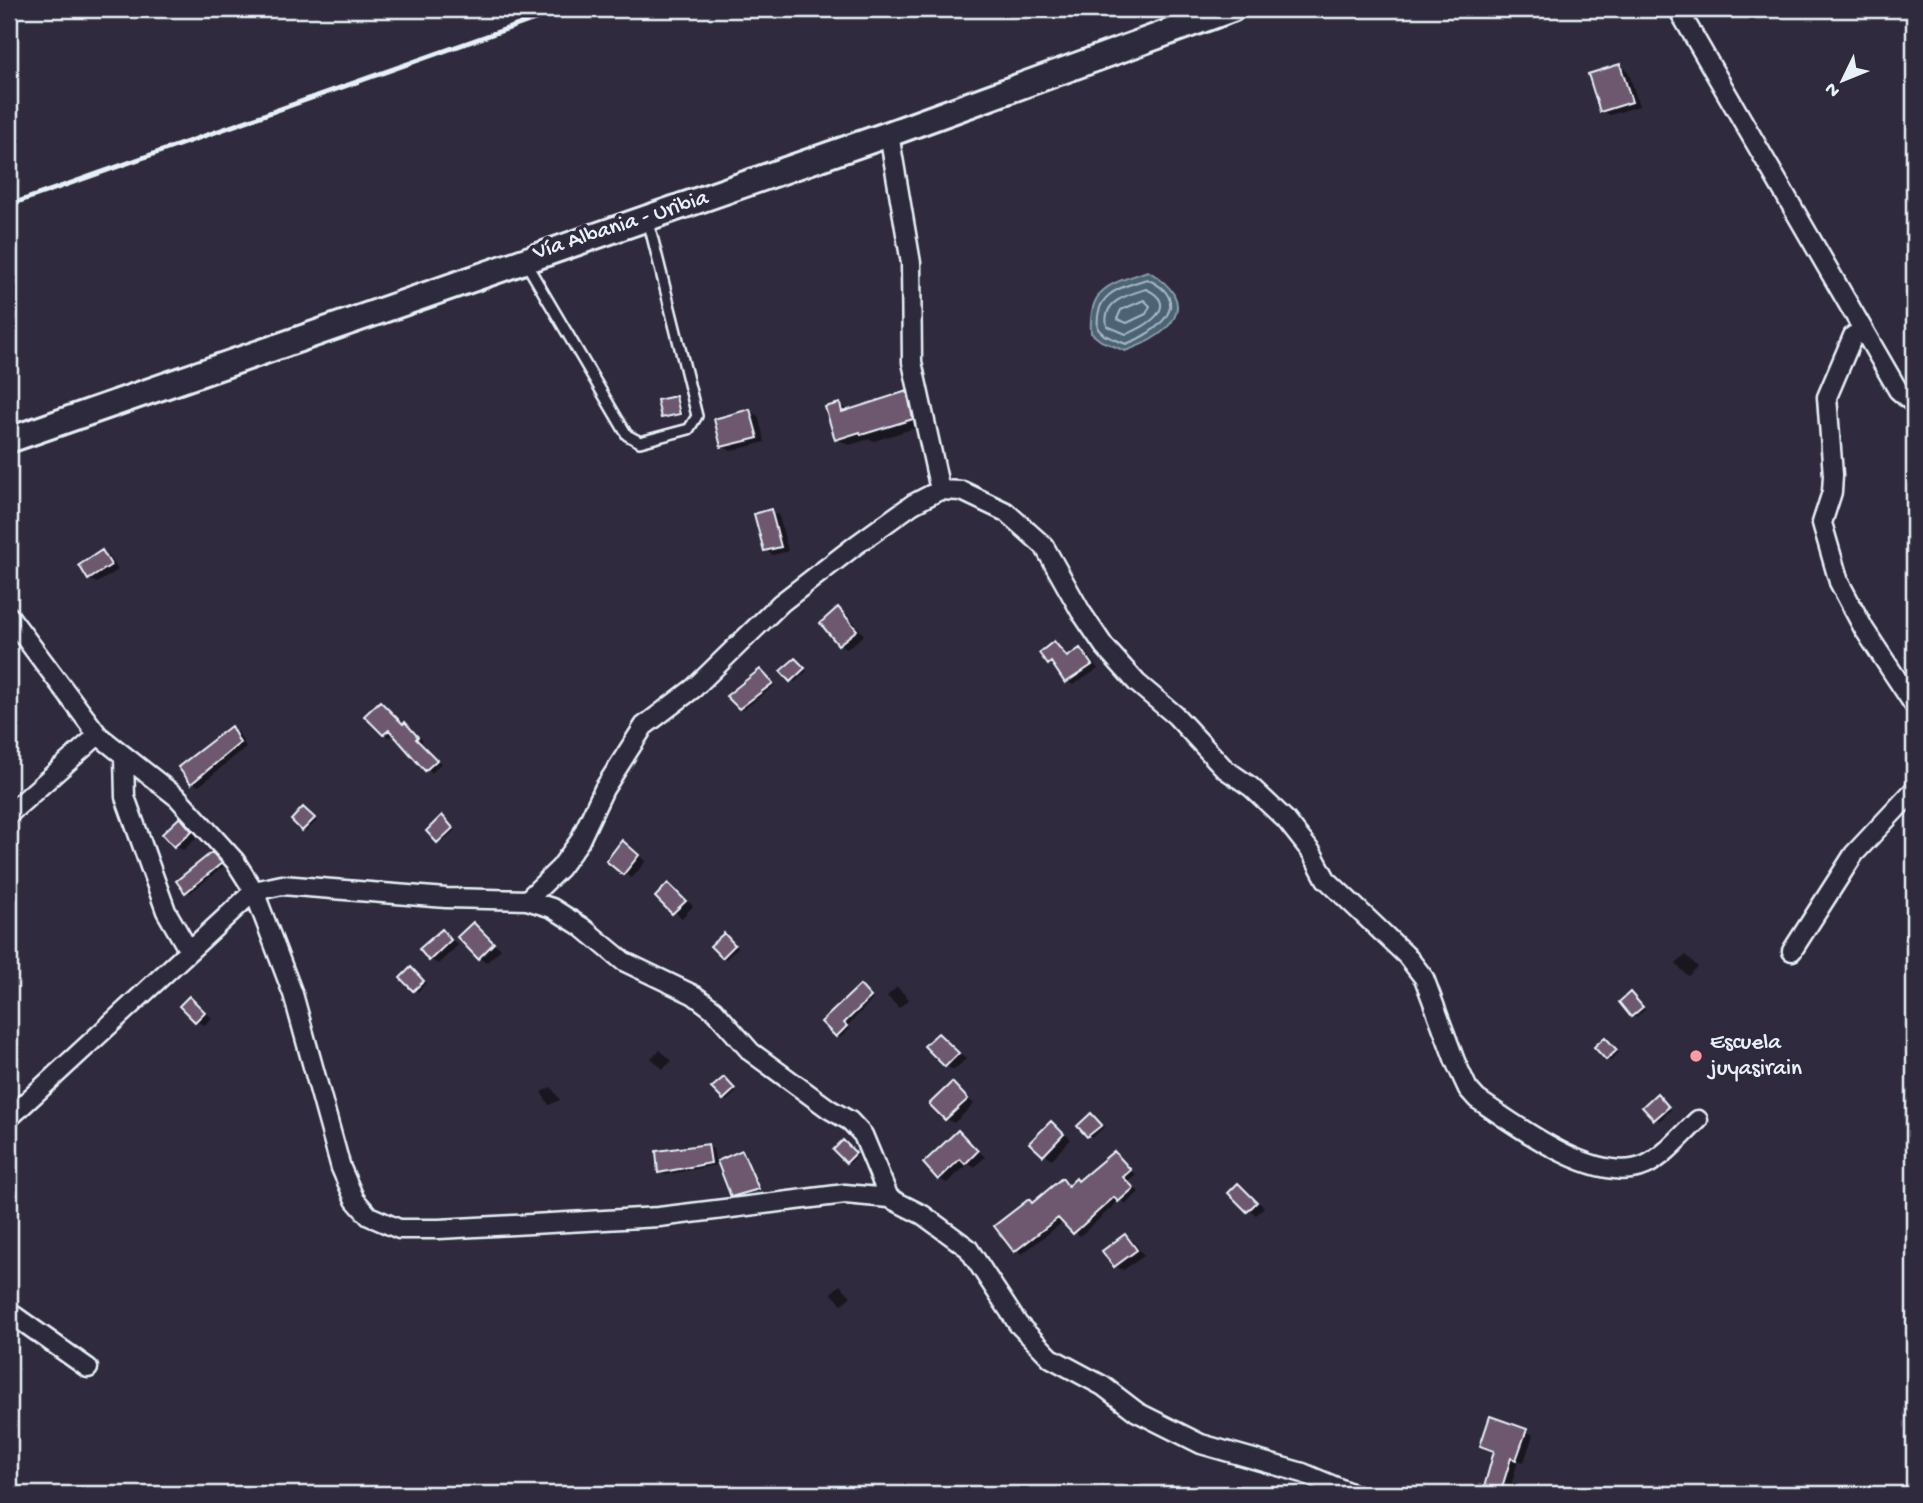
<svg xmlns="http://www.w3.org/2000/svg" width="1923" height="1503" font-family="'Gochi Hand',sans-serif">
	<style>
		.water { fill: #4b6375; stroke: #8a9ca9; stroke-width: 2 }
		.shadow { fill: #0007 }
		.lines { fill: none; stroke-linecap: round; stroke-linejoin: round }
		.shore { stroke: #a9b8c4; stroke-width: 2 }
		.building { fill: #6e596f; stroke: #e8f1f8; stroke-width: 2 }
		.lane-casing { stroke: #e8f1f8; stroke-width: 14 }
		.street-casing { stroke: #e8f1f8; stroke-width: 23 }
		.secondary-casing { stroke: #e8f1f8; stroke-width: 30 }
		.lane { stroke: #2f2a3d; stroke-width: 9 }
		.street { stroke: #2f2a3d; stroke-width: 18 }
		.secondary { stroke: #2f2a3d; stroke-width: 24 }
		.rail { stroke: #e8f1f8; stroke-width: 5 }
		.poi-dot { fill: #ff9aa2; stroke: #2f2a3d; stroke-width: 2.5 }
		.labels { text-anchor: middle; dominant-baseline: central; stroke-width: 7; stroke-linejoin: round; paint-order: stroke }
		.street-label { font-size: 23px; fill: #e8f1f8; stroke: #2f2a3d }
		.poi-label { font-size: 23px; fill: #e8f1f8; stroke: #2f2a3d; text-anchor: start }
	</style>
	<rect width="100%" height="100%" fill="#2f2a3d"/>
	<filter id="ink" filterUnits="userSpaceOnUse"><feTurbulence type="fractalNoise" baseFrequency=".0143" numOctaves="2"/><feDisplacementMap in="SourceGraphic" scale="14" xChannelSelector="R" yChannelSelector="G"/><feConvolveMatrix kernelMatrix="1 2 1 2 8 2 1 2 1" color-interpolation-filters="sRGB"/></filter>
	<g filter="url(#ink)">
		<!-- water -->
		<path class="water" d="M1148 271C1203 304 1171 335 1125 351L1101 341 1091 333C1088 287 1110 284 1148 271Z"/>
		<!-- shadow -->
		<path class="shadow" d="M1620 66 1628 71 1639 106 1610 115 1601 110Z
			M907 393 918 400 924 425 874 441 870 439 849 445 837 439 839 405 850 411Z
			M676 398 679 400 683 415 662 417Z
			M750 411 758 416 765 442 731 451 723 446Z
			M771 511 779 516 788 551 773 555 765 550Z
			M102 552 110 557 118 570 97 583 89 579Z
			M838 609 847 614 864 635 847 649 839 644 822 623Z
			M1054 643 1069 657 1080 650 1087 654 1098 669 1073 685 1067 681 1057 668 1049 663Z
			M798 662 807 671 795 682 791 680Z
			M761 671 775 685 743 710 740 708Z
			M380 703 411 727 423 741 420 743 441 763 432 773 394 732 389 737 384 734Z
			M231 728 238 732 246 747 199 786 192 782Z
			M307 811 317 821 306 831 303 829Z
			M180 819 199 836 183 850 175 846Z
			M446 819 455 830 441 843 438 841Z
			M630 847 646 861 632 878 624 873Z
			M215 856 224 866 190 893 187 891Z
			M669 885 693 906 682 918 657 897Z
			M473 924 501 949 487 962 479 958Z
			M442 932 458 945 438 964 430 959Z
			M728 937 738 947 726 959 723 957Z
			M1686 955 1698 967 1688 976 1676 964Z
			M412 969 426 983 418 992 403 978Z
			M897 987 909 999 899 1008 887 996Z
			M864 989 873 999 847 1026 850 1029 840 1038 823 1022Z
			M1633 996 1645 1010 1636 1017 1632 1015Z
			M190 998 212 1018 204 1025 196 1021Z
			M938 1035 966 1059 954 1070 946 1066Z
			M1605 1039 1619 1052 1611 1061 1607 1059Z
			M660 1050 672 1061 663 1069 651 1058Z
			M724 1079 737 1091 727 1101 724 1099Z
			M952 1084 974 1104 954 1123 946 1119Z
			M551 1087 560 1100 549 1105 541 1092Z
			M1661 1097 1671 1110 1659 1121 1645 1107Z
			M1094 1117 1104 1127 1092 1138 1079 1126Z
			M1051 1123 1071 1139 1052 1159 1044 1154Z
			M958 1132 985 1157 974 1167 968 1164 947 1183 939 1179Z
			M847 1144 858 1155 850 1163 847 1161Z
			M707 1145 713 1149 716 1165 665 1175 660 1172Z
			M742 1152 761 1190 736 1197 733 1195Z
			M1114 1153 1136 1175 1128 1181 1139 1192 1126 1204 1120 1200 1080 1236 1063 1222 1022 1254 1016 1250 1033 1204 1062 1180 1070 1187 1079 1182Z
			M1238 1185 1264 1207 1256 1215 1230 1193Z
			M1125 1236 1133 1241 1144 1256 1123 1270 1115 1266Z
			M840 1285 851 1296 842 1304 831 1293Z
			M1526 1431 1533 1435 1524 1462 1518 1460 1509 1494H1492L1485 1490 1495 1452 1482 1446Z"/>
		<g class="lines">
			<!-- shore -->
			<path class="shore" d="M1147 279C1195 301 1159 332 1126 344L1104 335 1098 329C1094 294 1118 288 1147 279Z
				M1146 289C1181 305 1147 327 1126 334L1107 326C1102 301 1127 295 1146 289Z
				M1144 300 1150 306 1146 314 1127 323 1117 319 1121 310Z"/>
		</g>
		<!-- building -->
		<path class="building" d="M1620 64 1632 102 1600 112 1588 74Z
			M907 391 913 419 861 435 860 432 835 440 825 407 840 403 842 412Z
			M676 396 680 414 661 418 657 400Z
			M750 409 758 438 721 447 714 419Z
			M771 509 781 547 764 551 754 514Z
			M102 550 111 565 88 580 79 565Z
			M838 607 857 630 838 645 820 623Z
			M1054 641 1067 657 1080 648 1092 665 1065 683 1051 662 1048 665 1039 653Z
			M795 658 805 668 790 682 780 671Z
			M760 669 773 683 739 709 726 696Z
			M380 701 403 724 405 722 418 737 416 739 437 760 425 771 389 730 383 735 364 716Z
			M231 726 240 743 191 784 178 767Z
			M303 807 315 818 302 831 291 820Z
			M442 815 453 828 437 843 426 831Z
			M180 817 192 831 174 847 162 834Z
			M622 840 639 855 623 875 606 861Z
			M212 852 222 863 185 893 176 881Z
			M668 883 686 901 672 914 655 897Z
			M473 922 494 943 478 959 457 937Z
			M442 929 451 940 429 961 419 949Z
			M724 933 735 945 722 958 710 946Z
			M411 967 424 981 413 991 400 978Z
			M860 985 871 997 844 1023 847 1026 836 1037 821 1022Z
			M1630 992 1643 1007 1631 1017 1619 1002Z
			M189 996 205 1012 195 1022 179 1006Z
			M938 1033 959 1053 945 1067 924 1046Z
			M1605 1037 1617 1050 1606 1060 1594 1047Z
			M724 1077 735 1089 723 1100 711 1088Z
			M952 1082 968 1099 945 1120 929 1104Z
			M1657 1093 1669 1107 1654 1120 1642 1107Z
			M1091 1113 1102 1125 1087 1137 1077 1126Z
			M1051 1121 1064 1134 1043 1156 1029 1143Z
			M958 1130 978 1151 965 1164 960 1159 938 1180 923 1163Z
			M843 1140 856 1153 846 1163 833 1150Z
			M708 1144 711 1163 658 1173 656 1151Z
			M742 1150 759 1189 731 1197 717 1161Z
			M1114 1151 1131 1170 1123 1177 1134 1188 1118 1202 1114 1197 1073 1234 1058 1218 1014 1252 994 1226 1029 1199 1032 1203 1062 1178 1068 1186 1076 1178 1078 1181Z
			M1238 1183 1257 1202 1247 1212 1228 1193Z
			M1125 1234 1137 1250 1114 1267 1102 1251Z
			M1490 1416 1527 1429 1516 1460 1511 1458 1500 1494 1483 1491 1494 1451 1480 1446Z"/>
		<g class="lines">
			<!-- lane casing -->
			<g class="lane-casing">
				<path id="lane" d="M526 263 627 435 640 442 689 429 697 416 648 220"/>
			</g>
			<!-- street casing -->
			<g class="street-casing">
				<path id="street" d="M1678 9 1898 390 1914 404
					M889 134 911 263 912 362 940 490
					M1863 330 1853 336 1827 397 1833 475 1832 492 1822 523 1839 582 1864 629 1914 705
					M9 616 98 735 178 798 235 861 254 891 293 994 341 1168 355 1200 369 1216 399 1229H439L659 1217 845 1194 889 1198 923 1215 968 1248 1018 1324 1051 1358 1103 1386 1137 1412 1201 1444 1303 1473 1353 1494
					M124 757 125 797 166 911 189 951
					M9 814 98 735
					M527 900 560 868 579 842 604 789 644 726 694 688 781 603 856 545 913 504 940 490 962 491 1006 512 1044 546 1081 612 1104 646 1137 683 1175 715 1225 769 1251 787 1286 820 1312 853 1326 879 1407 956 1424 978 1455 1061 1468 1089 1477 1099C1517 1126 1597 1187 1646 1165 1665 1156 1683 1134 1698 1120
					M1792 951 1854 854 1914 790
					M9 1118 254 891 282 885 446 898 527 900 552 908 582 927 623 961 694 995 714 1010 751 1052 829 1109 850 1121 863 1135 889 1198
					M9 1312 88 1368"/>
			</g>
			<!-- secondary casing -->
			<g class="secondary-casing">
				<path id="secondary" d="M9 440 889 134 1232 9"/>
			</g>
			<!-- lane -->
			<use href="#lane" class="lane"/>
			<!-- street -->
			<use href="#street" class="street"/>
			<!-- secondary -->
			<use href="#secondary" class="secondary"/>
			<!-- rail -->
			<path class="rail" d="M9 205 563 9"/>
		</g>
	</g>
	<!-- markers -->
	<circle class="poi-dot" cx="1696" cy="1056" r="7"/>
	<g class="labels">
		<!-- street labels -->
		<g class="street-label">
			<text transform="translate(621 226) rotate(-18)">Vía Albania - Uribia</text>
		</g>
		<!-- poi labels -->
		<g class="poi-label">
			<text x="1710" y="1043">Escuela<tspan x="1710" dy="26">juyasirain</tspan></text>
		</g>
	</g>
	<!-- margin -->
	<rect width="1923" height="1503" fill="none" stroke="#2f2a3d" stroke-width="35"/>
	<rect x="18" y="18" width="1888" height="1468" fill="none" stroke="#e8f1f8" stroke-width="2.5" filter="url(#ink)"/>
	<!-- north arrow -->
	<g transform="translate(1843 80) rotate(227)" stroke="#2f2a3d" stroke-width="5" paint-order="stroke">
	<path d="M0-5L12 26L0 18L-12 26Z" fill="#e8f1f8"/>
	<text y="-10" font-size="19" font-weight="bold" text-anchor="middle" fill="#e8f1f8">N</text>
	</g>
</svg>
